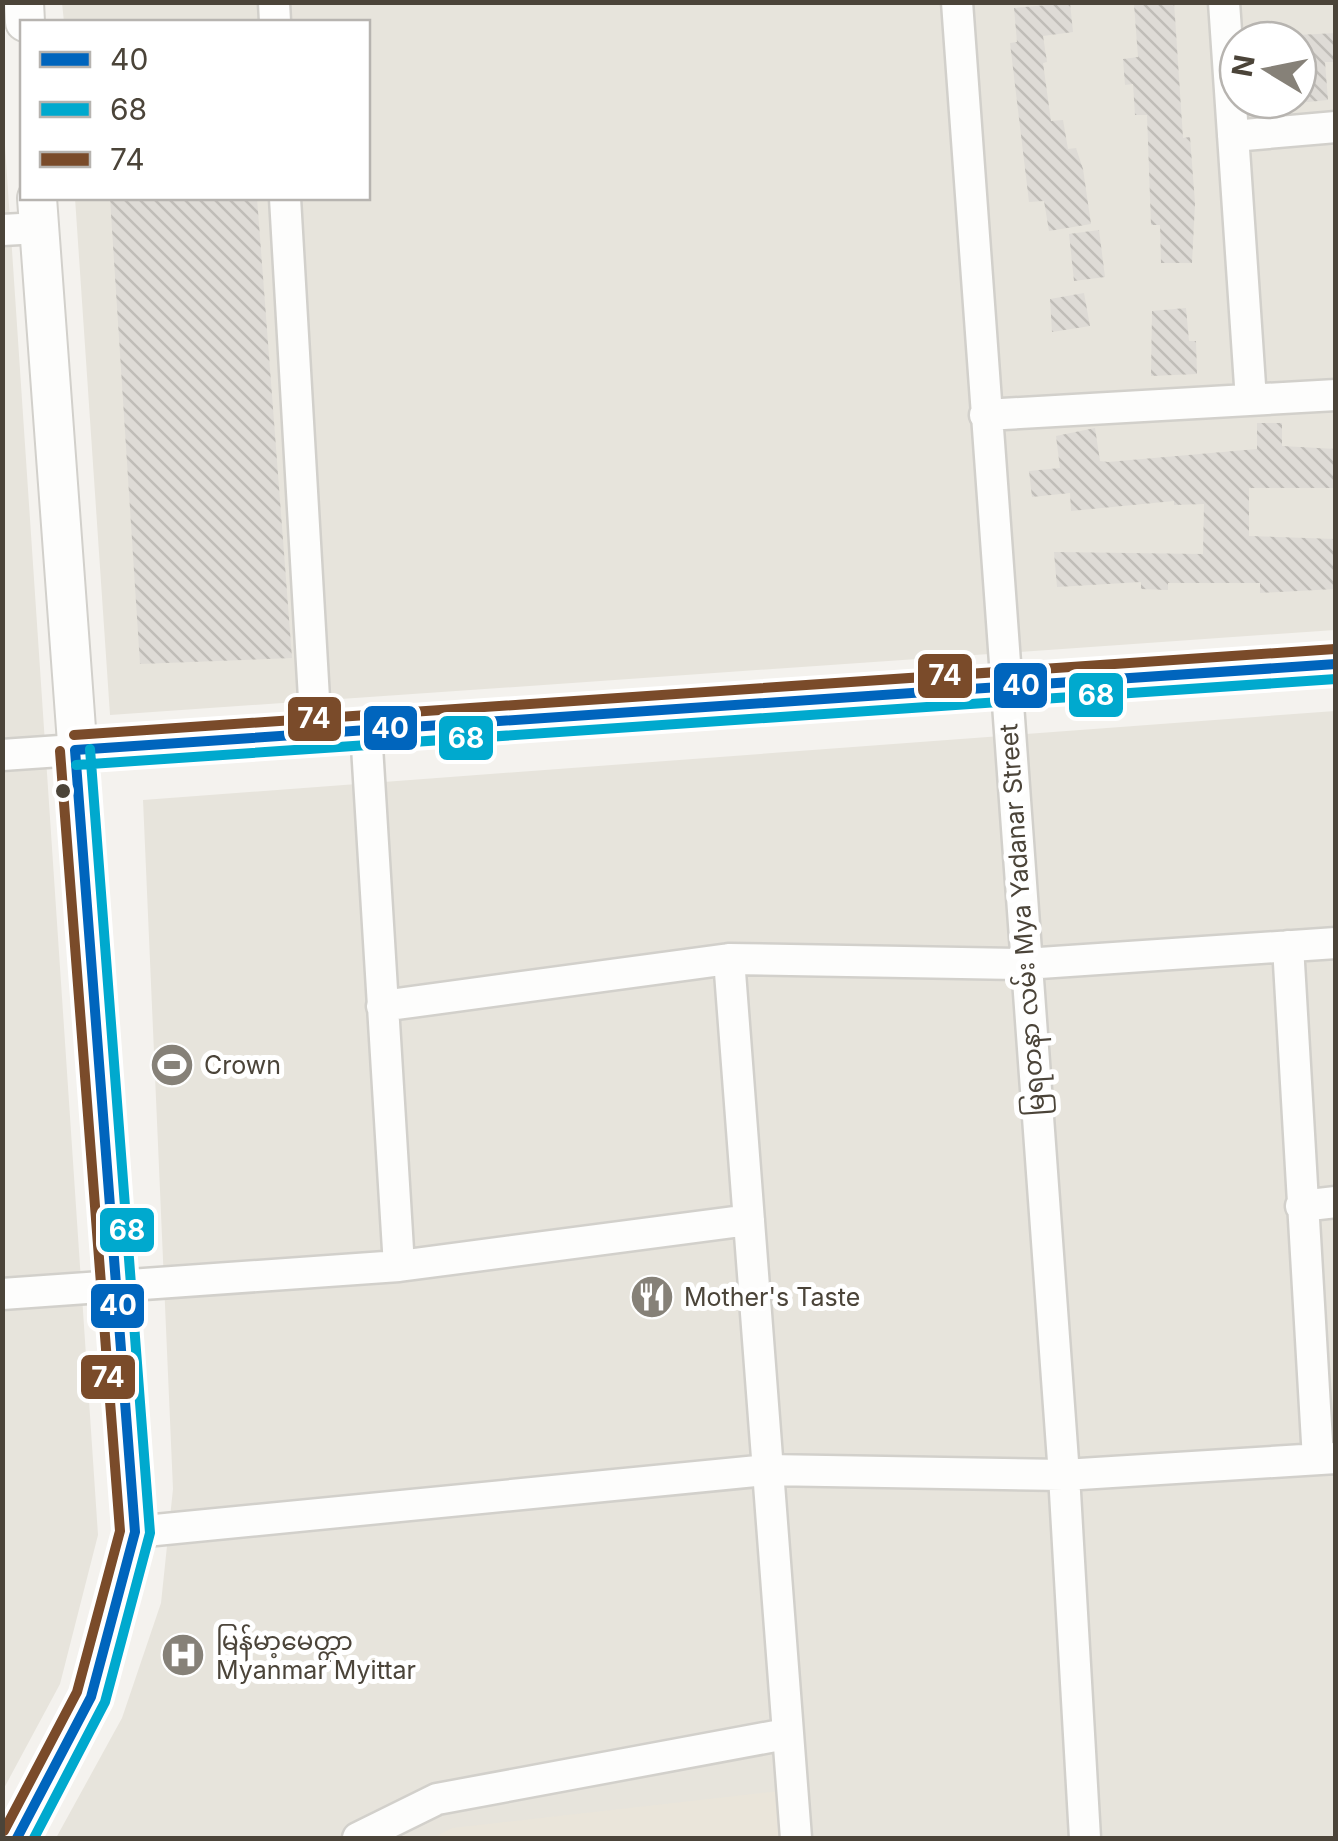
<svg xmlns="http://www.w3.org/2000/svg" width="1338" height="1841" font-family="Inter,'Noto Sans Myanmar',sans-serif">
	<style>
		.residential { fill: #e7e4dc; fill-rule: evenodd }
		.education { fill: #eae5da }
		.building { fill: url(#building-back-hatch) }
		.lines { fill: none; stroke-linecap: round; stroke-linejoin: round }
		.minor-casing { stroke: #d2d0cb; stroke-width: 35 }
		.tertiary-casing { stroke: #d2d0cb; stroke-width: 42 }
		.minor { stroke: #fdfdfc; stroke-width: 30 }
		.tertiary { stroke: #fdfdfc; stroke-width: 38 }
		.bus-1-casing { stroke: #fff; stroke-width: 18 }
		.bus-2-casing { stroke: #fff; stroke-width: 18 }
		.bus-3-casing { stroke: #fff; stroke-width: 18 }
		.bus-1 { stroke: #0065bd; stroke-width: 10 }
		.bus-2 { stroke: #00a9ce; stroke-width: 10 }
		.bus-3 { stroke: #7a4b2a; stroke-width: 10 }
		.bus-dot { fill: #4b4439; stroke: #fff; stroke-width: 4 }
		.labels { text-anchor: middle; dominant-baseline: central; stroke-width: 10; stroke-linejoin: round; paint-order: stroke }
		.street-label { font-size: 25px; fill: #4b4439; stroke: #fff }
		.poi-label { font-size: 25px; fill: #4b4439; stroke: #fff; text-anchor: start }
		.line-badge { stroke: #fff; stroke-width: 4 }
		.badge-label { font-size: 28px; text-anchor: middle; font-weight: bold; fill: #fff }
	</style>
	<defs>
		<pattern id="building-back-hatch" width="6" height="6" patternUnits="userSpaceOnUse" patternTransform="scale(2.5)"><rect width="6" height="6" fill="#dedbd6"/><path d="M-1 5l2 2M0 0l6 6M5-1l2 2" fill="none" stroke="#c0bdb8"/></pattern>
	</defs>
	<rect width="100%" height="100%" fill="#f4f2ee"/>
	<!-- residential -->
	<path class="residential" d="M62 3H1335V630L110 715 75 198H368V22H64ZM1238 40H1298V100H1238Z
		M2 101 98 1535 60 1684 3 1790Z
		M1335 711V1838H56L122 1718 161 1603 173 1489 143 800Z"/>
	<!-- education -->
	<path class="education" d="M789 1790 795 1838H433L452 1828Z"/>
	<!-- building -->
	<path class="building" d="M1174 2 1183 138 1190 137 1195 203 1192 263H1161L1160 225H1151L1147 115H1135L1133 84 1125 85 1123 59 1138 57 1134 4Z
		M1070 3 1073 32 1043 36 1047 62 1043 63 1051 121 1063 120 1068 149 1076 148 1083 169 1091 224 1049 231 1044 201 1029 202 1010 43 1017 42 1014 8Z
		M1336 33V62H1325L1328 100 1298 103V35Z
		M110 198H257L292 658 140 664Z
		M1099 230 1105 277 1074 281 1069 234Z
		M1084 293 1090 326 1052 332 1050 299Z
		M1186 308 1189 341H1196L1197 374 1151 376 1152 311Z
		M1257 423H1282V446L1336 449V488H1249V536L1335 539V589L1260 593V583H1168V590L1141 589V582L1057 587 1054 552 1203 554 1204 504 1174 505V501L1071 511 1070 493 1032 497 1029 471 1060 468 1056 436 1095 428 1100 461 1108 462 1257 449Z"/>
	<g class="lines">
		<!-- minor casing -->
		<g class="minor-casing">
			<path id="minor" d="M274 2 275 22
				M957 2 1064 1475 1085 1838
				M1224 2 1251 400
				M1233 136 1336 127
				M285 198 316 733
				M2 230 39 228
				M985 415 1336 395
				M366 730 399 1266
				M2 755 75 750
				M1288 946 1318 1459
				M729 959 796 1838
				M382 1006 729 959 1025 964 1336 943
				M1301 1206 1336 1202
				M2 1294 399 1266 749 1220
				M135 1532 767 1470 1064 1475 1336 1458
				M358 1838 437 1799 786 1734"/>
		</g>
		<!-- tertiary casing -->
		<g class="tertiary-casing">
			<path id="tertiary" d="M24 2 25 22
				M75 750 1336 664
				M17 1838 91 1697 135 1532 37 198"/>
		</g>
		<!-- minor -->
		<use href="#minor" class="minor"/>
		<!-- tertiary -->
		<use href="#tertiary" class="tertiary"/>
		<!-- bus-1 casing -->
		<g class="bus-1-casing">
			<path id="bus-1" d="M75 750 1336 664
				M17 1838 91 1697 135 1532 75 750"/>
		</g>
		<!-- bus-2 casing -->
		<g class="bus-2-casing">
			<path id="bus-2" d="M76 765 1336 679
				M34 1838 105 1702 150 1533 90 749"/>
		</g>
		<!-- bus-3 casing -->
		<g class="bus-3-casing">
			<path id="bus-3" d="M74 735 1335 649
				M4 1831 77 1692 120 1531 60 751"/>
		</g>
		<!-- bus-1 -->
		<use href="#bus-1" class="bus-1"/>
		<!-- bus-2 -->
		<use href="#bus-2" class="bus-2"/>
		<!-- bus-3 -->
		<use href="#bus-3" class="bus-3"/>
	</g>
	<!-- icons -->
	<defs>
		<g id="stadium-disc" transform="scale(2.25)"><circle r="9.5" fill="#868178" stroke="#fff"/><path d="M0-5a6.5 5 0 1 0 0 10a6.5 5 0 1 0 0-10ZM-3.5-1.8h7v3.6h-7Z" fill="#fff"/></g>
		<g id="restaurant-disc" transform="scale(2.25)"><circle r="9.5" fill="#868178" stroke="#fff"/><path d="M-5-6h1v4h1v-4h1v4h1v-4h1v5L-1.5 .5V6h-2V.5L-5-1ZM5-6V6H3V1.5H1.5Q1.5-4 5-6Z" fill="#fff"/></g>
		<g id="hospital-disc" transform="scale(2.25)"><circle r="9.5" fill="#868178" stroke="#fff"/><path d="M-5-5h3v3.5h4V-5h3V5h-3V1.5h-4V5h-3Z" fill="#fff"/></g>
	</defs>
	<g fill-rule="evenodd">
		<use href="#stadium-disc" x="172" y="1065"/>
		<use href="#restaurant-disc" x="652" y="1297"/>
		<use href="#hospital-disc" x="183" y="1655"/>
	</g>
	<!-- markers -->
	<circle class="bus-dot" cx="63" cy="791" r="9"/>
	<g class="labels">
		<!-- street labels -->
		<g class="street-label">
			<text transform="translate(1022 920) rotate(-94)">မြရတနာ လမ်း Mya Yadanar Street</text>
		</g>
		<!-- poi labels -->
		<g class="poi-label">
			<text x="204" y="1065">Crown</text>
			<text x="684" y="1297">Mother's Taste</text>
			<text x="216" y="1641">မြန်မာ့မေတ္တာ<tspan x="216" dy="29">Myanmar Myittar</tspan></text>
		</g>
	</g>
	<g class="line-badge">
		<rect x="916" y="652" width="58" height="48" rx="10" fill="#7a4b2a"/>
		<rect x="992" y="661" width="57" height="49" rx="10" fill="#0065bd"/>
		<rect x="1067" y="671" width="58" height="48" rx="10" fill="#00a9ce"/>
		<rect x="286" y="695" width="57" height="48" rx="10" fill="#7a4b2a"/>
		<rect x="362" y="704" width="57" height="48" rx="10" fill="#0065bd"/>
		<rect x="437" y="714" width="58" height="48" rx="10" fill="#00a9ce"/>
		<rect x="98" y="1206" width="58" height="48" rx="10" fill="#00a9ce"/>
		<rect x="89" y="1282" width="57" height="48" rx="10" fill="#0065bd"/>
		<rect x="79" y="1353" width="58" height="48" rx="10" fill="#7a4b2a"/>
	</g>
	<g class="badge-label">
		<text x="945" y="685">74</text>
		<text x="1021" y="695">40</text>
		<text x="1096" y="705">68</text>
		<text x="314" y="728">74</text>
		<text x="390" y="738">40</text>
		<text x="466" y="748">68</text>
		<text x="127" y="1240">68</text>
		<text x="118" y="1315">40</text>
		<text x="108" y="1387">74</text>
	</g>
	<!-- border -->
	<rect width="1338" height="1841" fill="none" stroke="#4b4439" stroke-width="10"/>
	<!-- legend -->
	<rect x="20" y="20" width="350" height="180" fill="#ffffff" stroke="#b7b4b0" stroke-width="2.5"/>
	<rect x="40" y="52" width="50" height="15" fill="#0065bd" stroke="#b7b4b0" stroke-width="2.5"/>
	<text x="110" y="70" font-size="30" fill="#4b4439">40</text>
	<rect x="40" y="102" width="50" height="15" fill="#00a9ce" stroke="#b7b4b0" stroke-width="2.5"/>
	<text x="110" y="120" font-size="30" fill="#4b4439">68</text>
	<rect x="40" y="152" width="50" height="15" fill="#7a4b2a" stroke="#b7b4b0" stroke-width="2.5"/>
	<text x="110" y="170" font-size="30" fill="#4b4439">74</text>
	<!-- north arrow -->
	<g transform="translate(1268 70) rotate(280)"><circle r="48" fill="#ffffff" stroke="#b7b4b0" stroke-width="2.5"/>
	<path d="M0-8L18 38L0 25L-18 38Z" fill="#868178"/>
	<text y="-15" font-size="28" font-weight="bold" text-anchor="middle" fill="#4b4439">N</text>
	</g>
</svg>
